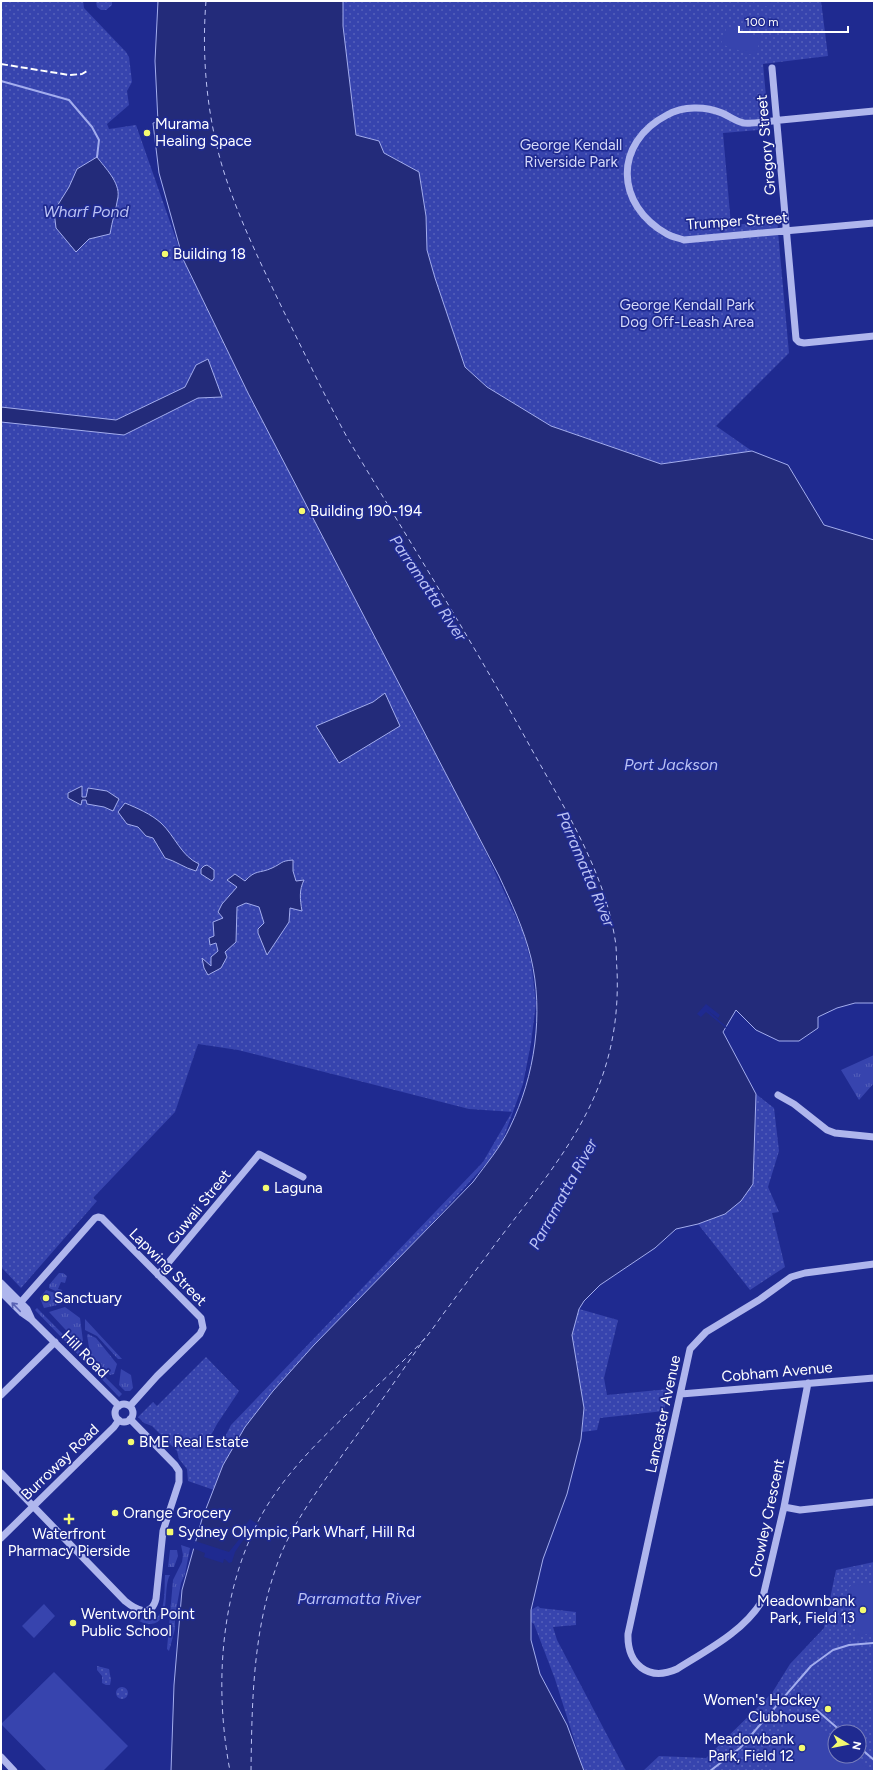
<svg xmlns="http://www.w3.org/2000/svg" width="875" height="1772" font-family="Figtree,sans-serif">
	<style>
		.grass { fill: url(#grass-tufts) }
		.park { fill: url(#park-dots); fill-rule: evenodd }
		.pitch { fill: #3744ae }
		.water { fill: #232b7a; stroke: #a3adee }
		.pier { fill: #1f2a90 }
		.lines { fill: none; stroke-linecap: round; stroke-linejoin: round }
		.stream { stroke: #a3adee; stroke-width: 2 }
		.ferry { stroke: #bbc2f4; stroke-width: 1; stroke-dasharray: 5 4; stroke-linecap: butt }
		.minor { stroke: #afb6ed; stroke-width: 7 }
		.rail { stroke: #fff; stroke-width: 2; stroke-dasharray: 7 3; stroke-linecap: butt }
		.oneway { stroke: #5962b5 }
		.poi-dot { fill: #f4fa70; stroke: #1f2a90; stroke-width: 1.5 }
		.labels { text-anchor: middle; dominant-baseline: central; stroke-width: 3.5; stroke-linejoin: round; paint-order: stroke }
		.poi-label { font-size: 15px; fill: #fff; stroke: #1f2a90; text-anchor: start }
		.park-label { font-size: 15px; fill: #d5d9f9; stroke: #1f2a90 }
		.street-label { font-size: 15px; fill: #fff; stroke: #1f2a90 }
		.water-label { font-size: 16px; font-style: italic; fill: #bbc2f4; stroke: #1f2a90 }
	</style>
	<defs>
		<pattern id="grass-tufts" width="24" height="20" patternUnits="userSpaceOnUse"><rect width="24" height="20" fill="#3744ae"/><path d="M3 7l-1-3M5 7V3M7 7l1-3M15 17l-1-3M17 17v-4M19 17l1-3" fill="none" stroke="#5560ba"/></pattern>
		<pattern id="park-dots" width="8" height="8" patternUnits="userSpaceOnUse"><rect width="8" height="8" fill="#3744ae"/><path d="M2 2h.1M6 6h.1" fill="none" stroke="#5560ba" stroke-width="1.8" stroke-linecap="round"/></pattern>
	</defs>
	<rect width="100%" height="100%" fill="#1f2a90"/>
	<!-- grass -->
	<path class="grass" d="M874 1055V1083L859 1100 841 1070Z
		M59 1273H63L67 1276 65 1283 61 1282 58 1289 62 1290 60 1293 49 1288V1285Z
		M46 1290 61 1295 62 1304 44 1308 40 1298Z
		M65 1307 80 1318 83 1341 79 1344 49 1312Z
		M37 1308 122 1394 119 1397 35 1310Z
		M85 1319 122 1359H118L97 1336 85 1330Z
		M88 1334 96 1338 117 1364 114 1374 110 1375 90 1354 87 1335Z
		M121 1369 131 1375 133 1388 130 1391H125L119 1385Z
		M181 1545 190 1548 185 1574 181 1583 175 1616V1629L169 1651 167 1649 173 1580 182 1562 183 1555Z
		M170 1550H177L178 1556 174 1567H168Z
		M165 1575H170C162 1589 172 1622 151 1624 141 1624 135 1619 129 1613L130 1611C136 1616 142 1620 150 1620 167 1620 164 1587 165 1575Z"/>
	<!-- park -->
	<path class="park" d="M1 1H83L84 8 126 52 129 57 132 82 127 91 129 105 107 124 109 129 136 125 183 259 470 819 523 932 531 962 536 1003 531 1043 523 1084 502 1142 493 1156 436 1219 268 1397 228 1457 214 1490 188 1481 187 1469 179 1459 177 1451 152 1426 144 1423 138 1417 153 1402 157 1406 206 1357 239 1391 217 1424 210 1437 222 1443 231 1425 483 1162 512 1112 469 1109 238 1050 198 1044 175 1112 93 1198 97 1201 21 1288 1 1267Z
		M96 1H112V5L106 10H101L97 7Z
		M343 1H821L828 56 763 64 769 129 723 133 731 225 777 221 789 353 716 426 752 451 661 464 551 426 487 387 465 367 435 278 427 250 426 216 419 172 384 153 379 141 356 135 343 26Z
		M756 1094 774 1108 779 1151 768 1187 779 1212 772 1213 785 1267 750 1290 698 1224 725 1214 753 1184Z
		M579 1309 618 1320 604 1378 607 1395 669 1389 664 1411 600 1418 597 1430 582 1432 584 1408 572 1335Z
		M874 1562V1771H643L659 1756 706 1758 772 1693 790 1664 824 1628 836 1570ZM835 1732H859V1756H835Z
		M538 1606 540 1608 576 1612V1625L553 1627 557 1640 626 1771H584L555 1679 534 1624 531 1622V1610Z
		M97 1666 109 1669 111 1680 110 1685H106L102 1683V1676L97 1670Z
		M116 1693a6 6 0 1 1 12 0a6 6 0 1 1-12 0Z"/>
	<!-- pitch -->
	<path class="pitch" d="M750 1H774L772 8Z
		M727 27 761 38 755 56 721 44Z
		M874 1583V1633L856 1636 850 1586Z
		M44 1604 55 1616 34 1638 22 1626Z
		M54 1672 128 1746 103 1771H47L1 1724Z
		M800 1711 835 1741V1756H853L871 1771H778L761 1757Z"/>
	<!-- water -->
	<path class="water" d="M158 1H343V26L356 135 379 141 384 153 419 172 426 216 427 250 435 278 465 367 487 387 551 426 661 464 752 451 788 465 824 525 874 540V1003H855L837 1008 818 1017V1028L799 1041H779L756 1030 736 1010 723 1032 756 1094 753 1184 741 1201 725 1214 698 1224 676 1229 655 1248 600 1285 584 1301 579 1309 572 1335 584 1408 581 1439 567 1494 543 1559 531 1610V1640L540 1674 567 1725 584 1771H171L174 1685 182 1590 202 1519 223 1465 245 1427 273 1391 314 1345 473 1182C486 1164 501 1147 510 1127 535 1076 544 1013 531 958 524 929 511 902 499 876L248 393 183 259 159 173 153 123 158 122 155 61Z
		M97 157C105 168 120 182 118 197 116 210 112 221 110 234L89 239 76 252 56 228 54 211 69 187 77 169Z
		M208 359 222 397 198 398 124 435 1 422V407L116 420 185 387 196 365Z
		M385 693 400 726 339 763 316 726 373 702Z
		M82 786V797H86L88 788 107 791 119 799 113 811 104 807 87 804 86 800H82L81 805 68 798V793Z
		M125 803C137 808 151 814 161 823 175 836 181 856 199 864L196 871C184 868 176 861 165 858L153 838 146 836 138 827 127 824 118 812Z
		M293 860V871L296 881 304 880C299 890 300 899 302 911L290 908 289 922 267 955 258 933V929L264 923 259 907 246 903 237 907 236 942 225 952 227 957 221 968 208 975 204 968 202 958 211 966V957L218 951 216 943 210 945 209 938 214 936 213 922 223 918 218 912 222 904 237 887 227 880 235 874 245 881C256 869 259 874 272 868 283 863 280 861 293 860Z
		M207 865 214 870V878L212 881 201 874V869L204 866Z"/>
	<!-- pier -->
	<path class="pier" d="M706 1004 720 1015 718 1018 707 1010 728 1028 727 1029 706 1012 701 1017 697 1014Z
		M250 1519 259 1525 247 1541 244 1539 235 1552 232 1562 229 1563 226 1560 224 1559 223 1563 204 1557 205 1553 192 1548 195 1541 229 1552 241 1537 239 1534Z"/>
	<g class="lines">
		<!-- stream -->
		<path class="stream" d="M1 81 69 100 92 127 99 140 97 157
			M805 1700 842 1732
			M859 1747 874 1760
			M710 1771 740 1748 811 1666 833 1650 849 1645 873 1643"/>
		<!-- ferry -->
		<path class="ferry" d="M206 1C201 62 208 129 229 187 244 230 264 270 284 312 305 354 325 397 348 439 410 542 474 644 532 750 565 809 604 871 615 939 617 949 616 960 617 970 622 1090 564 1154 496 1243 481 1264 465 1284 450 1305 442 1315 435 1326 427 1336 374 1395 300 1446 261 1516 220 1592 214 1687 230 1771
			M251 1771C252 1696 253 1625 281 1554 296 1518 321 1486 343 1454 371 1416 398 1377 425 1338"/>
		<!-- minor -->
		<path class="minor" d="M772 68 796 339 799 342 804 343 874 336
			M874 111C843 114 812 117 781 120 769 121 755 124 744 123 737 122 729 116 722 113 705 106 683 106 667 115 613 143 615 205 667 234 672 237 679 238 684 240L874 223
			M778 1095 794 1104 827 1130 835 1133 874 1137
			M158 1275 259 1154 303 1177
			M1 1283 27 1309 32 1320
			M1 1292 22 1313 32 1320 119 1406
			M21 1302 95 1218 98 1217 102 1218 201 1318 203 1328 200 1334 157 1376 130 1406
			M808 1383 784 1507 762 1601C743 1632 707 1650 677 1669 648 1682 627 1664 628 1634L690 1349 706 1332 759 1300 791 1277 805 1273 874 1264
			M681 1394 874 1378
			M1 1395 55 1342
			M115 1413a9 9 0 1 1 18 0a9 9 0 1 1-18 0Z
			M1 1473 125 1601C135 1609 151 1619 156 1599L163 1531 179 1482V1471L175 1465 130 1419
			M784 1507 800 1510 874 1502
			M1 1538 114 1427 119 1420
			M1 1757 14 1771"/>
		<!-- rail -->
		<path class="rail" d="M1 64 69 75 82 74 89 70"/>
	</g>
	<!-- one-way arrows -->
	<defs><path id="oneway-shaft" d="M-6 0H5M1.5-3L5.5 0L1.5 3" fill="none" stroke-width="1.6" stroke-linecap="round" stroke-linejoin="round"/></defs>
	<use class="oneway" href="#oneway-shaft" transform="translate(16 1307) rotate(-134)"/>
	<!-- markers -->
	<g class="poi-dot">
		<circle cx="147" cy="133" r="4"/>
		<circle cx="165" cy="254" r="4"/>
		<circle cx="302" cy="511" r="4"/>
		<circle cx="266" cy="1188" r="4"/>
		<circle cx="46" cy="1298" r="4"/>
		<circle cx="131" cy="1442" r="4"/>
		<circle cx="115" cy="1513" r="4"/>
		<path d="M67 1513h4v4h4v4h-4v4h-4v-4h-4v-4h4z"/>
		<rect x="166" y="1528" width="8" height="8" rx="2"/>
		<circle cx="863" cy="1610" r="4"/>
		<circle cx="73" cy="1623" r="4"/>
		<circle cx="828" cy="1709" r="4"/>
		<circle cx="802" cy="1748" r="4"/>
	</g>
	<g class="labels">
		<!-- poi labels -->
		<g class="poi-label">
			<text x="155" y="124">Murama<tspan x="155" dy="17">Healing Space</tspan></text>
			<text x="173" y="254">Building 18</text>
			<text x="310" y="511">Building 190-194</text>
			<text x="274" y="1188">Laguna</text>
			<text x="54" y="1298">Sanctuary</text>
			<text x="139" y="1442">BME Real Estate</text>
			<text x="123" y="1513">Orange Grocery</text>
			<text x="178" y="1532">Sydney Olympic Park Wharf, Hill Rd</text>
			<text x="69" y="1534" text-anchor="middle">Waterfront<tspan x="69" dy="17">Pharmacy Pierside</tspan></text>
			<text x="855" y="1601" text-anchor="end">Meadownbank<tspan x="855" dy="17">Park, Field 13</tspan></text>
			<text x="81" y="1614">Wentworth Point<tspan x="81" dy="17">Public School</tspan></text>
			<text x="820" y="1700" text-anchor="end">Women's Hockey<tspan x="820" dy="17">Clubhouse</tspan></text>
			<text x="794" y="1739" text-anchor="end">Meadowbank<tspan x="794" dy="17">Park, Field 12</tspan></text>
		</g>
		<!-- park labels -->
		<g class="park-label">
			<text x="571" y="145">George Kendall<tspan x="571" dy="17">Riverside Park</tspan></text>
			<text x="687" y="305">George Kendall Park<tspan x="687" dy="17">Dog Off-Leash Area</tspan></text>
		</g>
		<!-- street labels -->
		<g class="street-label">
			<text transform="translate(766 145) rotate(-95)">Gregory Street</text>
			<text transform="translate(737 221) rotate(-4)">Trumper Street</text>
			<text transform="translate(199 1207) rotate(-51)">Guwali Street</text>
			<text transform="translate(168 1267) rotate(45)">Lapwing Street</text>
			<text transform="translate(85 1354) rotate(45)">Hill Road</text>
			<text transform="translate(777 1372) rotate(-5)">Cobham Avenue</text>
			<text transform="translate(663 1414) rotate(-78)">Lancaster Avenue</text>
			<text transform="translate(60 1462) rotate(-44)">Burroway Road</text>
			<text transform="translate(767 1518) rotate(-78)">Crowley Crescent</text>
		</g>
		<!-- water labels -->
		<g class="water-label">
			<text x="86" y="211">Wharf Pond</text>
			<text transform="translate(428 588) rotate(56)">Parramatta River</text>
			<text x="671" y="764">Port Jackson</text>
			<text transform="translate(586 869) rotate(67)">Parramatta River</text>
			<text transform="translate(563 1194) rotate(-61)">Parramatta River</text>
			<text x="359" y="1598">Parramatta River</text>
		</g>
	</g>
	<!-- border -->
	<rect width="875" height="1772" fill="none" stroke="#ffffff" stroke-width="4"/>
	<!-- north arrow -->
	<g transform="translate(847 1744) rotate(100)"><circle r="19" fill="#1f2a90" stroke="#797fbc"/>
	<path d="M0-3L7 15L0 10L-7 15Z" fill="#f4fa70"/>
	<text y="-6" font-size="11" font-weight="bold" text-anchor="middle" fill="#ffffff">N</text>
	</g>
	<!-- scale -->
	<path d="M739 26v6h109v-6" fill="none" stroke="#ffffff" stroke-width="2"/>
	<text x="745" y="26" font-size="12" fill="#ffffff" stroke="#1f2a90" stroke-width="3" paint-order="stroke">100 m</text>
</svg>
